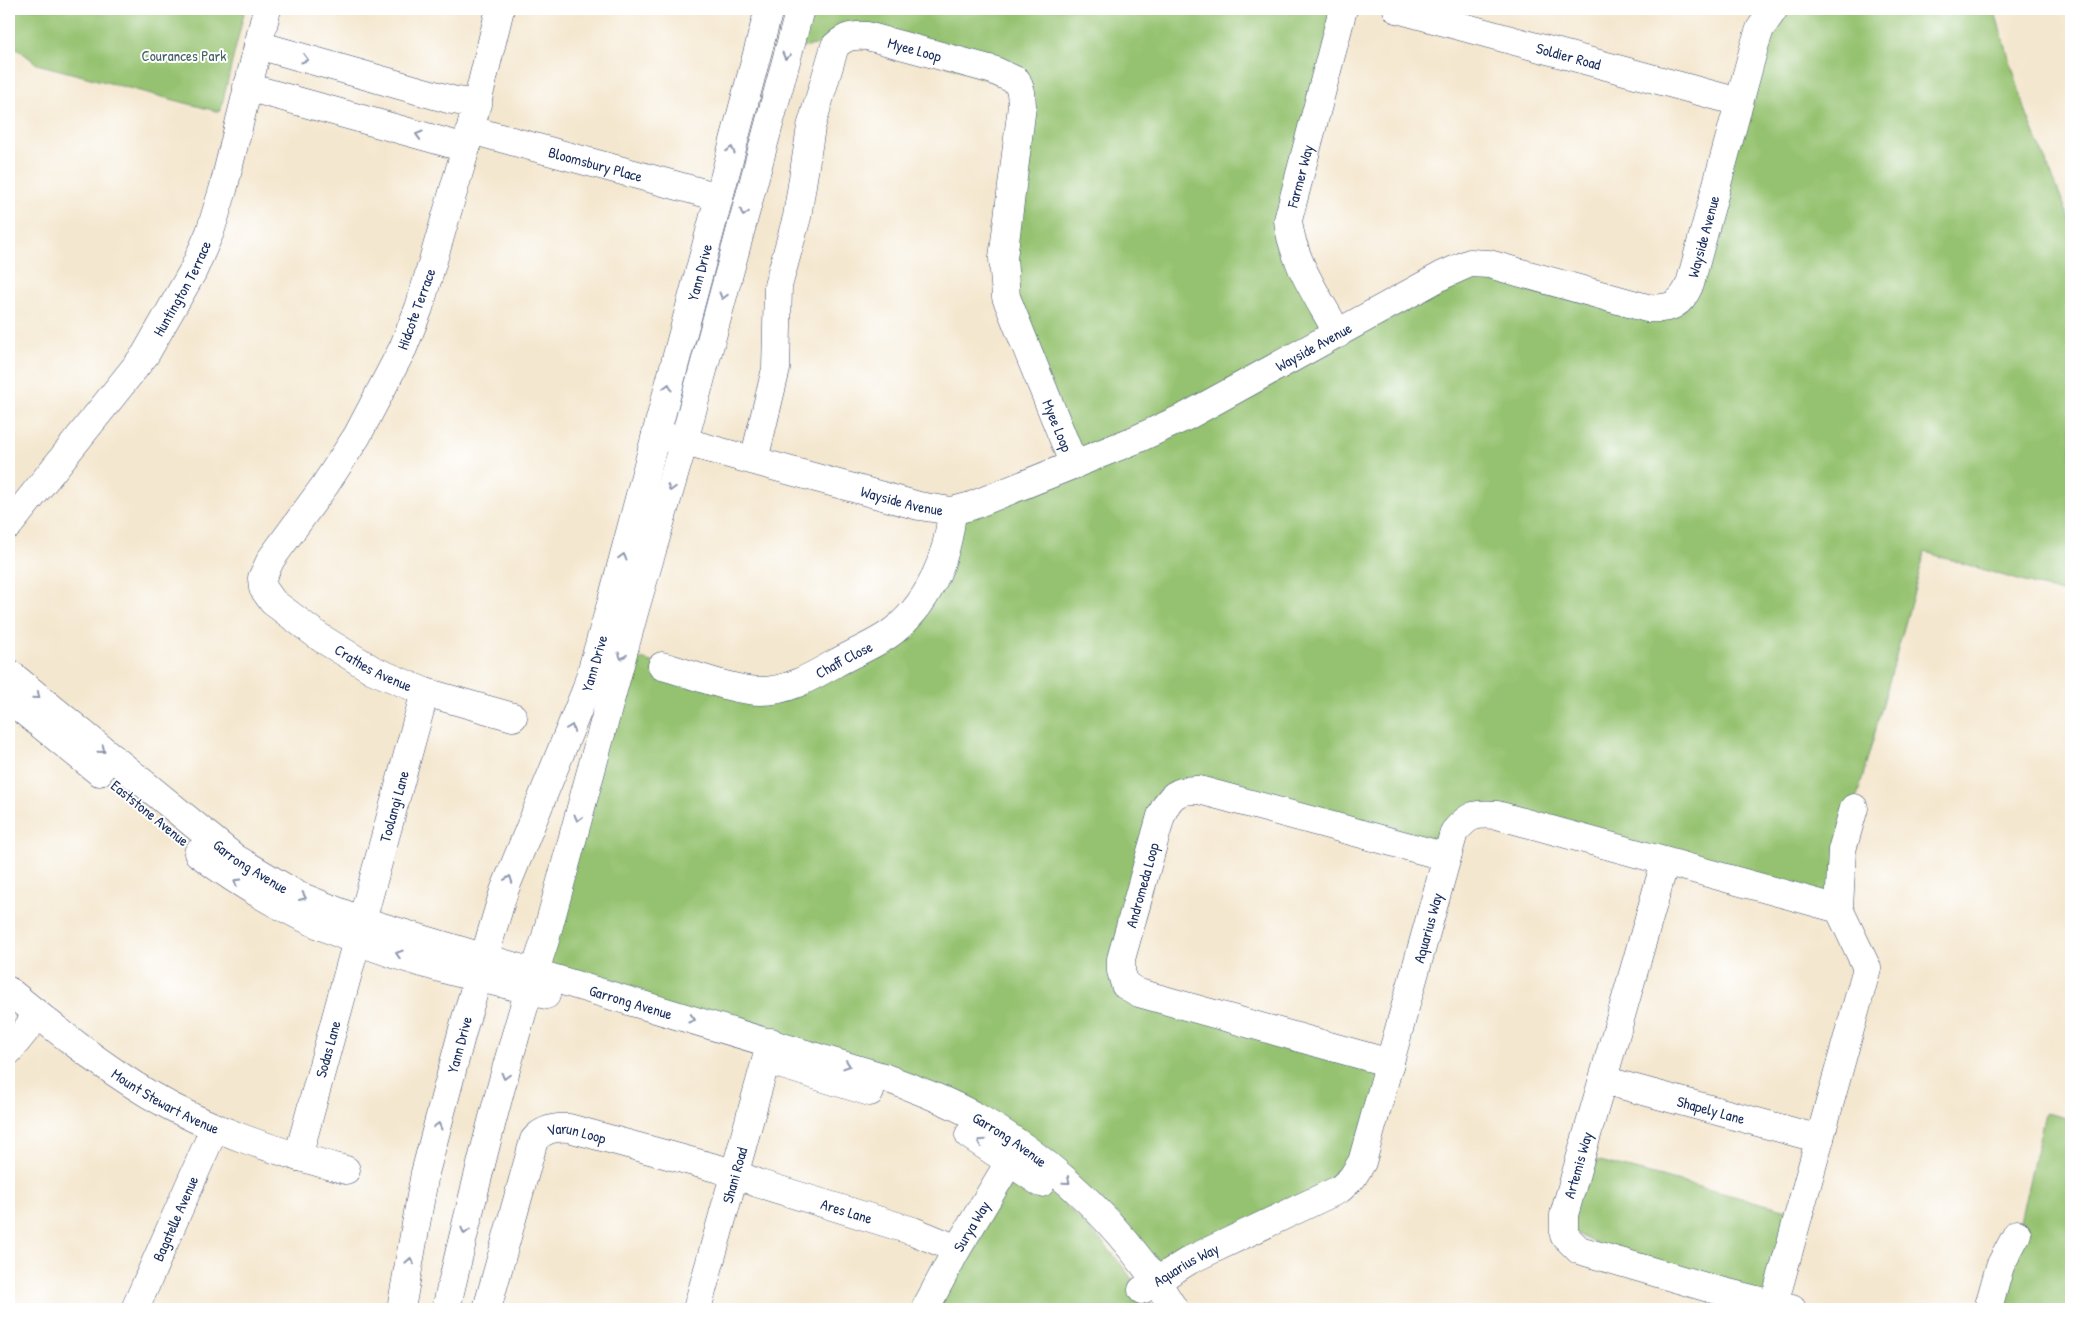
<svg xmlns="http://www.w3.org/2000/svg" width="2080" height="1318" font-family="'Patrick Hand',sans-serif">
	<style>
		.park { fill: #95c26f; stroke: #587866 }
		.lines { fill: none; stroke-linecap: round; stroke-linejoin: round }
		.minor-casing { stroke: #3c4b6f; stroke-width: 29 }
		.minor { stroke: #fff; stroke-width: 28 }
		.oneway { stroke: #8d97ae }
		.labels { text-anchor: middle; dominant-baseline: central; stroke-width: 4; stroke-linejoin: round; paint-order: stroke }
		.street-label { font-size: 15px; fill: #1b2f5e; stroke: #fff }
		.park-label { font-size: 15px; fill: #466264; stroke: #fff }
	</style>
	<rect width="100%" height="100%" fill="#fff"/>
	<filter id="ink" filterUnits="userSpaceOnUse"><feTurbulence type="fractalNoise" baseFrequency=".02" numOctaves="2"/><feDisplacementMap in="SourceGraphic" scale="10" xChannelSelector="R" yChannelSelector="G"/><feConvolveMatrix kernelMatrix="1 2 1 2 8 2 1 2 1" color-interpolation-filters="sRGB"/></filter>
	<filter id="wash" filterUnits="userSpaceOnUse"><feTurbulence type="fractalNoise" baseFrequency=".0096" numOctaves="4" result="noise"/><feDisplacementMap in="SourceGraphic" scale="20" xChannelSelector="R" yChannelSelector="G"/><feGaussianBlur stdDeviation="1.12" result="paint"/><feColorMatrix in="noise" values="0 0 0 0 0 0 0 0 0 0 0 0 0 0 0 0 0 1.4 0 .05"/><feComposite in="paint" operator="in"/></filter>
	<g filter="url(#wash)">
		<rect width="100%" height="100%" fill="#f4e7cf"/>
		<!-- park -->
		<path class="park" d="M9 9H245L220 112 37 64 9 42Z
			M800 9H1343L1290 208 1338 334 1460 266 1669 308 1774 9H1994L2027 115 2071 222V596L1925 552 1854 808 1839 909 1480 813 1447 857 1175 793 1125 985 1390 1063 1362 1162 1156 1281 979 1119 535 972 623 652 662 666 759 691 903 622 952 511 1074 465 1012 312 1021 92 867 36 787 50Z
			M2045 1113 2071 1119V1309H1988L2017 1234Z
			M1581 1156 1799 1213 1774 1304 1655 1273 1563 1227Z
			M1010 1160C1066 1200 1116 1250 1152 1309H925Z"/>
	</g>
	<g filter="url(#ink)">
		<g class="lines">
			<!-- minor casing -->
			<g class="minor-casing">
				<g id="minor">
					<path id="s1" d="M500 9 466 148 419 308 403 348 357 436 325 485 271 559 262 578 263 588 273 602 321 638 373 670 425 692 513 717"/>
					<path id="s2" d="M1397 9 1739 102"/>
					<path d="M258 45 452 100 478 104"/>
					<path d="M247 87 466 148"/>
					<path id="s3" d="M471 130 719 197"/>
					<path id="s4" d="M1338 334C1319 298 1292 261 1288 220L1343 9"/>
					<path id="s5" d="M656 434 919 506 952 511 971 506 1137 439 1187 416 1443 275 1470 263 1489 264 1647 308C1670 310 1681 305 1690 284L1755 44 1760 29 1774 9"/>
					<path id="s6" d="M754 460 776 369 778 286 797 217 811 127 835 46C846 36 853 35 867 36L993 70 1017 81 1021 92 1022 106 1003 258 1006 297 1074 465"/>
					<path id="s7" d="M9 525 145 355 193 271 210 232 223 190 267 9"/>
					<path id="s8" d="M662 666C689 673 733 691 761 691 788 691 811 677 834 664 852 654 871 646 888 635 928 607 948 558 952 511"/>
					<path id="s9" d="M9 673 235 858 297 895 362 921 886 1078C918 1090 950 1102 980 1119 1059 1164 1127 1232 1174 1309"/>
					<path d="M9 699 99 772"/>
					<path d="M198 853C272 910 357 946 447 970 480 979 514 985 546 995"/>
					<path d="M1665 862 1564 1215V1235L1579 1250 1709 1288 1792 1309"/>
					<path id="s10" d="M362 921 425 692"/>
					<path id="s11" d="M9 991C54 1028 100 1065 150 1095 211 1131 278 1152 346 1170"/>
					<path d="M9 1051 38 1015"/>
					<path id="s12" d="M1390 1063 1139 993 1125 985 1121 971V959L1161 816C1169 796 1177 789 1199 790L1447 857"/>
					<path d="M779 1064 870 1092"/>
					<path id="s13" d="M1603 1080 1820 1139"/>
					<path d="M969 1135 1041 1183"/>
					<path id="s14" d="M298 1157 357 940"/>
					<path id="s15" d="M1142 1290 1190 1260 1340 1189 1352 1178 1362 1162 1454 832C1469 815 1474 813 1497 815L1839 909"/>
					<path d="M1774 1304 1867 968 1839 909 1842 850 1854 808"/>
					<path id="s16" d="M135 1309 215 1127"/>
					<path id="s17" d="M401 1309 425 1173 464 1025 504 891 586 690 611 604 769 9"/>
					<path d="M446 1309C475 1186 505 1061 545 940L635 609 684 441 800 9"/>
					<path id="s18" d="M487 1309 534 1140C543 1129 555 1127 569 1128L734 1173 757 1183 913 1231 957 1249"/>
					<path id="s19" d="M697 1309 771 1042"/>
					<path id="s20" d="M925 1309 957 1249 1019 1146"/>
					<path d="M1988 1309 2000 1266 2017 1234"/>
				</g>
			</g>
			<!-- minor -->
			<use href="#minor" class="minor"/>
		</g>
		<!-- one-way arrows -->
		<defs><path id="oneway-chevron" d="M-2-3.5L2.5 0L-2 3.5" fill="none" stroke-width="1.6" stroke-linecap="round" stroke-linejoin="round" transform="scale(1.25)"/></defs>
		<g class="oneway">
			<use href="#oneway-chevron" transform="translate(786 56) rotate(105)"/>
			<use href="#oneway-chevron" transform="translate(305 59) rotate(16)"/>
			<use href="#oneway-chevron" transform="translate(419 135) rotate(-164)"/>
			<use href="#oneway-chevron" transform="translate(731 150) rotate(-75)"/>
			<use href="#oneway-chevron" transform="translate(744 213) rotate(105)"/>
			<use href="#oneway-chevron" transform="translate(723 296) rotate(105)"/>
			<use href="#oneway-chevron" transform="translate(668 387) rotate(-75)"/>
			<use href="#oneway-chevron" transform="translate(671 488) rotate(106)"/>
			<use href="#oneway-chevron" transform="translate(623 557) rotate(-75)"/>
			<use href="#oneway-chevron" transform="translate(622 656) rotate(105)"/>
			<use href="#oneway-chevron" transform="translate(37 696) rotate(39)"/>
			<use href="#oneway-chevron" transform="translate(571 728) rotate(-69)"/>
			<use href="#oneway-chevron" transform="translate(102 750) rotate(39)"/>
			<use href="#oneway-chevron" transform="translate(578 818) rotate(105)"/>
			<use href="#oneway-chevron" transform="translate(509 879) rotate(-70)"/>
			<use href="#oneway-chevron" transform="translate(237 882) rotate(-148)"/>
			<use href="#oneway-chevron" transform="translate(303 897) rotate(25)"/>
			<use href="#oneway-chevron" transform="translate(399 954) rotate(-162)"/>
			<use href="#oneway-chevron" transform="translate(692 1019) rotate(16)"/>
			<use href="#oneway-chevron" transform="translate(847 1065) rotate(18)"/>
			<use href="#oneway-chevron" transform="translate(505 1076) rotate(105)"/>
			<use href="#oneway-chevron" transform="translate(438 1126) rotate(-75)"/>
			<use href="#oneway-chevron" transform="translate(981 1142) rotate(-147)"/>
			<use href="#oneway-chevron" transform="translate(1067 1181) rotate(40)"/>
			<use href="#oneway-chevron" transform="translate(465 1231) rotate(103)"/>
			<use href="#oneway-chevron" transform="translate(410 1261) rotate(-80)"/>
		</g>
	</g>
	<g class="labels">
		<!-- street labels -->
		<g class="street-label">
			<text stroke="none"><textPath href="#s6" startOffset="508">Myee Loop</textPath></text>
			<text stroke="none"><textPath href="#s2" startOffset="178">Soldier Road</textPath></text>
			<text stroke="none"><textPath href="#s3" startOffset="129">Bloomsbury Place</textPath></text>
			<text stroke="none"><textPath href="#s4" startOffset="171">Farmer Way</textPath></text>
			<text stroke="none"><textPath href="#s5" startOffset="1168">Wayside Avenue</textPath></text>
			<text stroke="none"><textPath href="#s17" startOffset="1081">Yann Drive</textPath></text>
			<text stroke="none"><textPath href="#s7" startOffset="294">Huntington Terrace</textPath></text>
			<text transform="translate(416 309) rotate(-70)">Hidcote Terrace</text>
			<text stroke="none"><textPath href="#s5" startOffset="704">Wayside Avenue</textPath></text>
			<text stroke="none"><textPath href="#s6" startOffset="972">Myee Loop</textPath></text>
			<text stroke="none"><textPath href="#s5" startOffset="255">Wayside Avenue</textPath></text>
			<text stroke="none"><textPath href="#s8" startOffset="192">Chaff Close</textPath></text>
			<text stroke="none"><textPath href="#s17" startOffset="676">Yann Drive</textPath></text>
			<text stroke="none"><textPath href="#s1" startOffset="771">Crathes Avenue</textPath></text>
			<text stroke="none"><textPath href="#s10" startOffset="119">Toolangi Lane</textPath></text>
			<text transform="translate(150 813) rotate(39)">Eaststone Avenue</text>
			<text stroke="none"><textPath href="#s9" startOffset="310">Garrong Avenue</textPath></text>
			<text stroke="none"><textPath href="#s12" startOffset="380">Andromeda Loop</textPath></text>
			<text stroke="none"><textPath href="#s15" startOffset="501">Aquarius Way</textPath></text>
			<text stroke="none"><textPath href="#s9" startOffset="715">Garrong Avenue</textPath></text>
			<text stroke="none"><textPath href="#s17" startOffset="271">Yann Drive</textPath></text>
			<text stroke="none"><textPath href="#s14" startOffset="112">Sodas Lane</textPath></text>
			<text stroke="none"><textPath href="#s11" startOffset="192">Mount Stewart Avenue</textPath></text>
			<text stroke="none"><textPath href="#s13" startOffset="112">Shapely Lane</textPath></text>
			<text stroke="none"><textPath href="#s18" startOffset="222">Varun Loop</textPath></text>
			<text stroke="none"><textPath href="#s9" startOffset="1120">Garrong Avenue</textPath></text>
			<text transform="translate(1578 1165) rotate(-74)">Artemis Way</text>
			<text stroke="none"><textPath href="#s19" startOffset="139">Shani Road</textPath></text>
			<text stroke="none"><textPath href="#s18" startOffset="504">Ares Lane</textPath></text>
			<text stroke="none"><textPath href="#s16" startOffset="99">Bagatelle Avenue</textPath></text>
			<text stroke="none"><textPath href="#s20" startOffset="95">Surya Way</textPath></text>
			<text stroke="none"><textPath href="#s15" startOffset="51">Aquarius Way</textPath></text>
		</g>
		<!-- park labels -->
		<g class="park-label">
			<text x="184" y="55">Courances Park</text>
		</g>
	</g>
	<!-- margin -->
	<rect width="2080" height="1318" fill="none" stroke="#fff" stroke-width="30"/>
</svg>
